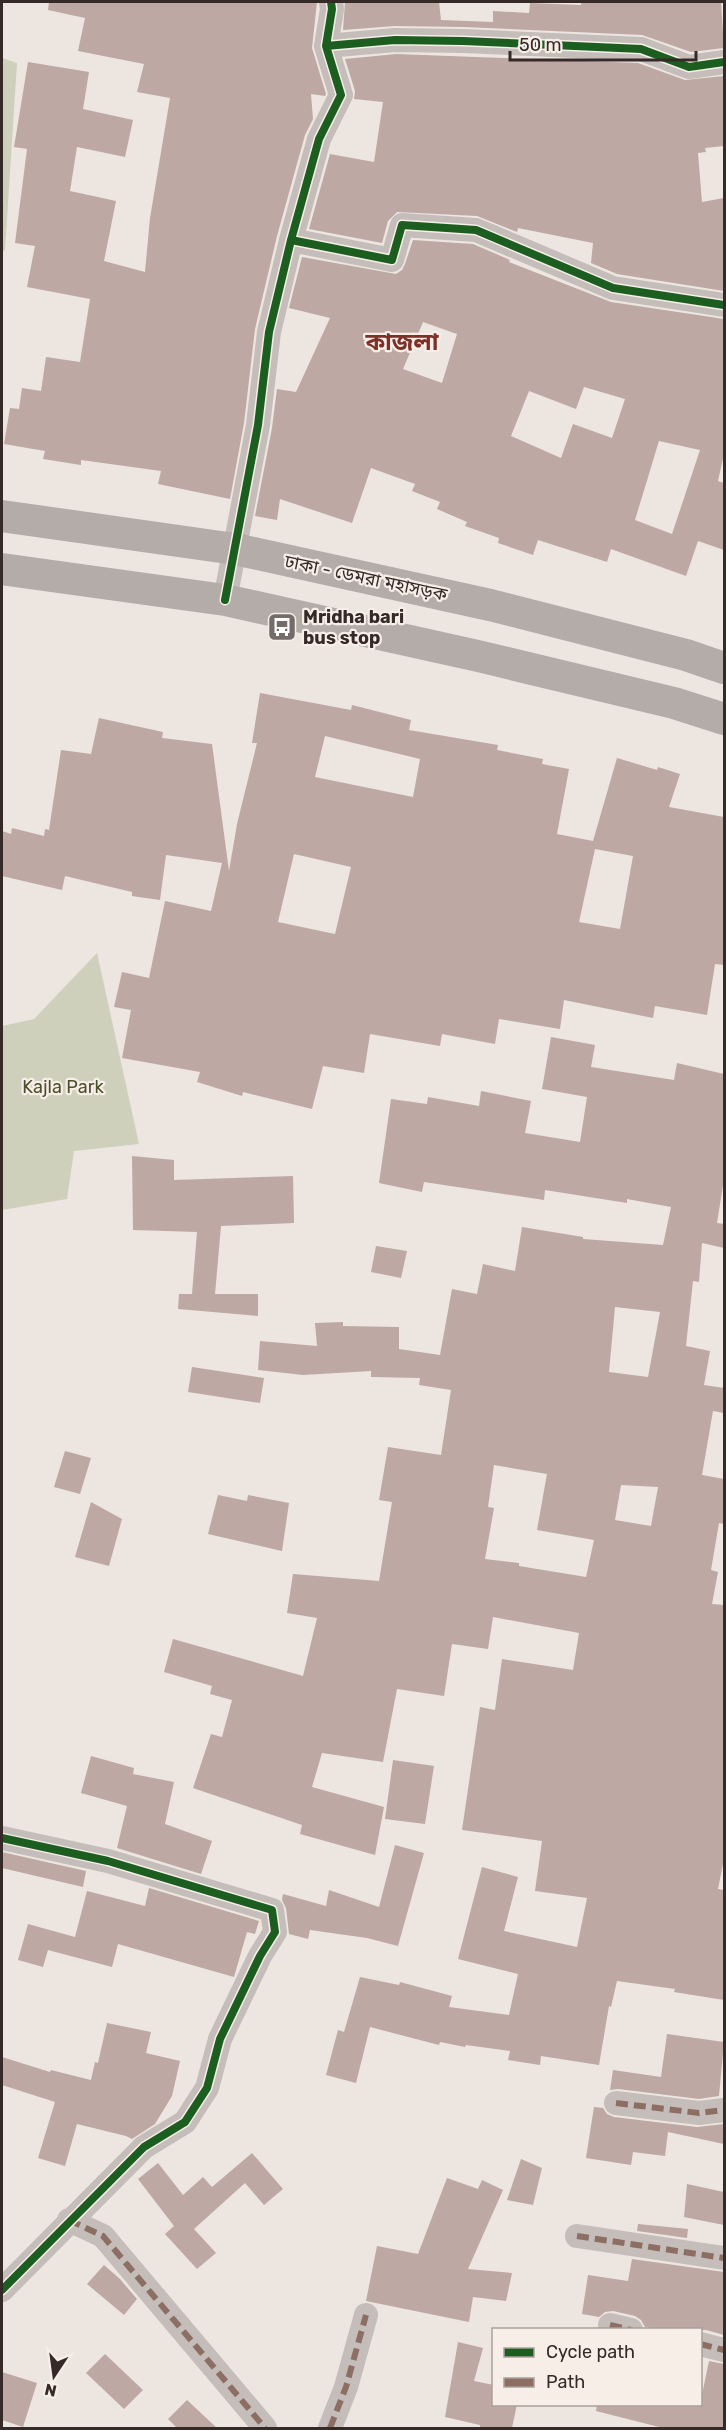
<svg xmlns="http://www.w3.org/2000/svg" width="726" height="2430" font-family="Rubik,'Noto Sans Bengali',sans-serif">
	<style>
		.green { fill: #cfd0bb }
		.building { fill: #bea8a4; fill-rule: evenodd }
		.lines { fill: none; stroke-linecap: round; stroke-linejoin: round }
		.minor { stroke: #c4bdba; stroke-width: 24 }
		.major { stroke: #b3aca9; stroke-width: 32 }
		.quiet { stroke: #8d6e63; stroke-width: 6; stroke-dasharray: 12 6; stroke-linecap: butt }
		.cycleway-casing { stroke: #f8eee8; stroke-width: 11 }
		.cycleway { stroke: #1b5e20; stroke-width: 8 }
		.labels { text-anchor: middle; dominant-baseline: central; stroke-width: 4.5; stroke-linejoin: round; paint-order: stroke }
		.street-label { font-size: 18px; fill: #352a28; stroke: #f8eee8 }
		.poi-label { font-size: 18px; font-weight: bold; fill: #352a28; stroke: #f8eee8; text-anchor: start }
		.park-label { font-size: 18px; fill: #49512e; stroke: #f8eee8 }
		.district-label { font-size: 24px; font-weight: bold; fill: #7d3028; stroke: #f8eee8 }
	</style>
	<rect width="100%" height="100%" fill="#ece5e0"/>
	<!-- green -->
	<path class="green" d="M2 58 17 63 5 250 2 252Z
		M97 953 139 1144 74 1151 67 1199 2 1210V1026L34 1019Z"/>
	<!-- building -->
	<path class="building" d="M49 2H317L312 48 326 94 325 96 311 94 313 119 305 135 277 236 255 329 244 423 230 499 158 484 161 471 81 460V465L43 459 45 451 4 444 10 408 19 409 22 388 41 391 46 357 80 362 90 299 27 287 35 246 15 243 27 149 14 147 28 62 89 72 83 109 133 120 125 157 77 147 70 191 116 201 104 261 145 272 150 218 170 98 137 92 144 64 78 51 85 18 48 10Z
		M345 2H439L441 20 493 22V11L529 13 530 3 581 5V2H721L724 48 691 52 642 35 463 27 395 26 343 30Z
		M396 54 638 63 685 80 724 76V146L705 148 706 152 698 153 702 202 724 198V291L617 274 591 263 593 243 518 228 517 232 477 216 397 212 388 221 382 243 309 229 330 154 374 162 383 102 354 99 355 91 345 59Z
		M413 240 473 244 510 260 509 262 611 302 724 319V454L718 481 724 483V550L698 541 686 576 611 549 607 562 538 540 533 555 498 543 499 538 465 526 467 522 437 509 440 502 412 491 415 484 371 468 352 523 280 499 277 520 255 516 272 428 277 389 296 392 330 318 289 308 302 257 396 274 402 270 405 264ZM423 322 457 334 442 383 403 369ZM584 387 625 399 612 438 573 424 561 458 511 436 529 391 576 409ZM659 441 700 450 672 534 635 520Z
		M260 693 351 710 352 705 411 720 409 730 498 745 497 750 543 759 542 764 569 769 557 834 593 841 617 758 657 770 658 767 680 774 669 807 724 817V965L715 964 707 1015 655 1006 653 1018 564 1000 560 1029 499 1019 495 1044 442 1034 440 1046 370 1034 364 1073 323 1066 312 1109 243 1092 242 1096 197 1082 200 1072 122 1058 131 1010 114 1007 122 972 149 978 165 901 211 911 222 863 166 855 160 900 132 896V892L65 876 62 890 2 876V831L11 834 12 828 44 836 45 829 49 830 61 750 91 754 99 718 163 732 162 738 212 744 229 871 237 824 257 743H252ZM325 736 420 759 413 797 315 777ZM595 849 633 856 620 929 579 922ZM294 854 351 867 335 934 278 922Z
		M551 1037 595 1045 591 1067 674 1080 677 1063 724 1074V1179L717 1223 724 1224V1248L702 1243 699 1282 693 1281 686 1346 710 1351 704 1385 724 1388V1413L713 1411 702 1475 724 1479V1524L719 1523 711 1570 718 1572 712 1604 724 1605V1859L718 1889 724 1890V2000L674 1992 675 1989 617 1981 611 2007 609 2006 599 2065 541 2056 540 2065 508 2060 510 2051 466 2045 465 2047 440 2042 439 2045 370 2027 356 2083 326 2075 338 2030 344 2032 360 1977 399 1985 400 1982 452 1996 449 2007 509 2015 518 1974 458 1959 482 1867 518 1877 504 1931 577 1947 587 1898 535 1891 542 1841 462 1830 480 1707 495 1710 502 1659 573 1670 579 1633 493 1617 488 1649 452 1644 444 1696 397 1689 383 1762 322 1753 312 1787 384 1807 375 1855 300 1834 302 1825 193 1788 211 1734 222 1737 232 1700 210 1694 212 1686 164 1672 173 1639 303 1676 317 1618 287 1613 293 1574 379 1581 392 1502 379 1500 388 1447 441 1455 451 1390 419 1385 420 1378 371 1377V1371L303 1375 258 1370 260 1341 317 1346 315 1323 343 1322V1326L399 1327V1349L440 1355 452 1289 477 1294 483 1264 515 1271 522 1227 583 1237V1239L663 1245 671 1207 627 1199V1203L545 1190 544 1200 424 1182 422 1192 379 1183 391 1099 427 1104 428 1097 479 1106 481 1091 531 1101 525 1133 580 1142 587 1097 542 1089ZM615 1307 660 1312 648 1377 609 1372ZM494 1465 547 1474 537 1530 594 1540 586 1577 519 1566V1563L485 1559 494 1508 488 1507ZM621 1485 658 1487 651 1526 615 1520Z
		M132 1156 174 1160V1180L293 1176 294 1223 221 1226 215 1294H258V1316L178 1309 179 1294H192L197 1232 133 1230Z
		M376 1246 407 1251 401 1278 371 1272Z
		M192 1367 264 1378 260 1403 188 1392Z
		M65 1451 91 1458 80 1494 54 1487Z
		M218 1495 247 1501 248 1495 289 1503 282 1551 208 1534Z
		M91 1502 122 1519 109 1566 75 1557Z
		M91 1756 134 1768 133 1774 174 1782 165 1824 212 1841 201 1874 117 1848 127 1806 81 1793Z
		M393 1760 434 1766 425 1824 385 1819Z
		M395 1845 424 1853 398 1946 367 1938 310 1930 308 1939 289 1934 286 1908 282 1900 283 1894 326 1906 329 1890 379 1907Z
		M2 1852 86 1871 83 1887 2 1868Z
		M149 1888 259 1921 255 1934 247 1932 234 1977 118 1944 112 1967 48 1950 43 1967 18 1960 28 1924 75 1937 87 1891 145 1906Z
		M107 2023 151 2032 146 2053 180 2061 172 2096 155 2124 132 2139 126 2136 77 2124 65 2166 38 2158 55 2102 2 2085V2057L50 2072 51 2070 91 2080 95 2062 98 2063Z
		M667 2034 724 2042 719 2096 699 2099 618 2089 610 2090 613 2070 661 2077Z
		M594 2107 603 2108 607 2114 614 2117 697 2127 724 2124V2144L668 2132 665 2156 633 2152 631 2165 586 2158Z
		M252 2153 283 2189 264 2205 245 2183 194 2229 216 2253 197 2269 165 2234 174 2226 138 2179 158 2163 183 2195 203 2177 212 2187Z
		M521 2159 542 2168 533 2205 507 2200Z
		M447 2178 478 2189 482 2180 503 2190 468 2269 512 2273 506 2301 473 2297 469 2322 366 2301 377 2246 418 2254Z
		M687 2184 724 2192V2225L684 2217Z
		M638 2224 688 2229 687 2238 637 2231Z
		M632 2259 724 2272V2335L706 2330H661L645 2327 641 2320 635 2316 613 2311 605 2312 599 2317 582 2314 588 2275 628 2281Z
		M104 2265 120 2279 137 2299 124 2315 87 2284Z
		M458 2342 483 2348 474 2381 494 2385V2404H517L512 2428H480V2425L445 2417Z
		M105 2354 143 2390 124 2409 86 2373Z
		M709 2361 724 2364V2428H663L596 2411 597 2404H700Z
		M2 2372 37 2383 23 2427 2 2420Z
		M187 2400 217 2428H177L168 2419Z"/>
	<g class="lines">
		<!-- minor -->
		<path class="minor" d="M326 46 395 40 463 41 641 49 689 67 724 62
			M291 240 392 260 402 225 476 230 613 288 724 305
			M225 600 258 425 269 332 291 240 319 139 341 95 326 46 332 9 331 2
			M2 1838 108 1861 272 1910 275 1932 260 1956 220 2039 207 2088 185 2122 144 2147 2 2290
			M616 2103 699 2113 724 2110
			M69 2220 103 2236 265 2428
			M577 2236 724 2258
			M610 2325 631 2330
			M700 2344 724 2350
			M330 2428 346 2387 366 2315"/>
		<!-- major -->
		<path class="major" d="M2 516 235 549 490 605 686 655 724 668
			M2 569 225 600 478 656 674 703 724 719"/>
		<!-- quiet -->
		<path class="quiet" d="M616 2103 699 2113 724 2110
			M69 2220 103 2236 265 2428
			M577 2236 724 2258
			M610 2325 631 2330
			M700 2344 724 2350
			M330 2428 346 2387 366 2315"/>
		<!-- cycleway casing -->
		<g class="cycleway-casing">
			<path id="cycleway" d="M326 46 395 40 463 41 641 49 689 67 724 62
				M291 240 392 260 402 225 476 230 613 288 724 305
				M225 600 258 425 269 332 291 240 319 139 341 95 326 46 332 9 331 2
				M2 1838 108 1861 272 1910 275 1932 260 1956 220 2039 207 2088 185 2122 144 2147 2 2290"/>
		</g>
		<!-- cycleway -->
		<use href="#cycleway" class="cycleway"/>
	</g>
	<!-- icons -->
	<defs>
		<g id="bus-square" transform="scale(1.5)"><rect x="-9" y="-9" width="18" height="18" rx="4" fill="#756b68" stroke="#f8eee8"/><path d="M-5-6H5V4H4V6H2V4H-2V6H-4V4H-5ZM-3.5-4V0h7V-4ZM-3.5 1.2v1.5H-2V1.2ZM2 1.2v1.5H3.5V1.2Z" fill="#fff"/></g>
	</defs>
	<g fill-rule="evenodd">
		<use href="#bus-square" x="282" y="627"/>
	</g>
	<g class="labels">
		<!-- street labels -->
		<g class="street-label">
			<text transform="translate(366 578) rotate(12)">ঢাকা - ডেমরা মহাসড়ক</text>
		</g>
		<!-- poi labels -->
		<g class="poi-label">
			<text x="303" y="617">Mridha bari<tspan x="303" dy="21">bus stop</tspan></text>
		</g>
		<!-- park labels -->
		<g class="park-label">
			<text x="63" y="1087">Kajla Park</text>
		</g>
		<!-- district labels -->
		<g class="district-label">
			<text x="402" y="342">কাজলা</text>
		</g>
	</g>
	<!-- border -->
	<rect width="726" height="2430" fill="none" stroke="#352a28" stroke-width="6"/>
	<!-- legend -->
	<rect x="492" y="2328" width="210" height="78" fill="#f8eee8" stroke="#aaa09b" stroke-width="1.5"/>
	<rect x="504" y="2348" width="30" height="9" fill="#1b5e20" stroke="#aaa09b" stroke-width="1.5"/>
	<text x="546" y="2358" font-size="18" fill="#352a28">Cycle path</text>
	<rect x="504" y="2378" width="30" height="9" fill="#8d6e63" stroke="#aaa09b" stroke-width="1.5"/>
	<text x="546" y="2388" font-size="18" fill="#352a28">Path</text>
	<!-- north arrow -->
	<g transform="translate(54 2376) rotate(193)" stroke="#f8eee8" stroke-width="4.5" paint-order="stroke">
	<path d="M0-4.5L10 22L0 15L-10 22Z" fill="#352a28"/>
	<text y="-9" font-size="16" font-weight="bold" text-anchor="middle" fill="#352a28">N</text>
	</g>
	<!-- scale -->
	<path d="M510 51v9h186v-9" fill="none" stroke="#352a28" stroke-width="3"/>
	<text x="519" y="51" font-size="18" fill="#352a28" stroke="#f8eee8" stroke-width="4.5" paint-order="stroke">50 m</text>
</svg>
